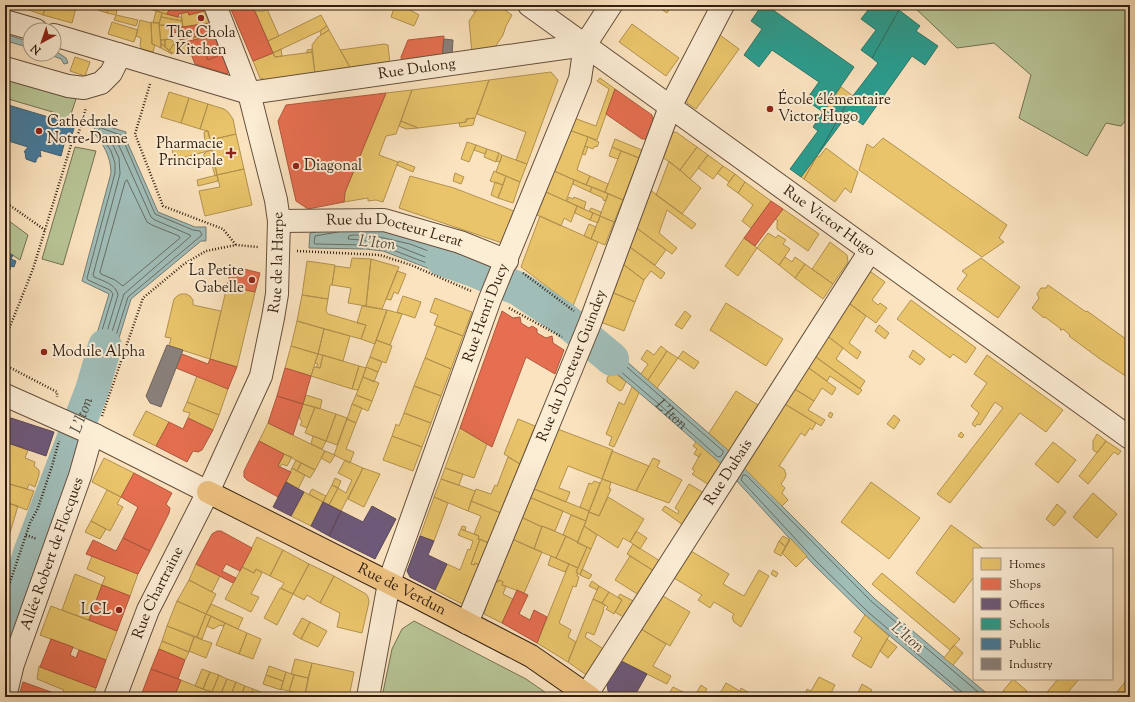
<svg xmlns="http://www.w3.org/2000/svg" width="1135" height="702" font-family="'Sorts Mill Goudy',serif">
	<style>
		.green { fill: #b8c596; stroke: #747253 }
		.water { fill: #a0bdb8; stroke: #747d75 }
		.homes { fill: #e9c46a; stroke: #b2924f }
		.shops { fill: #e76f51; stroke: #b0573e }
		.offices { fill: #6d597a; stroke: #5b475a }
		.schools { fill: #2a9d8f; stroke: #2c7769 }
		.public { fill: #457b9d; stroke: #3f5f73 }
		.industry { fill: #8a817c; stroke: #6f635c }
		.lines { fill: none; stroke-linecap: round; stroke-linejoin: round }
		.shore { stroke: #686e64; stroke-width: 1 }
		.river { stroke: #a0bdb8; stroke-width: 34 }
		.minor-casing { stroke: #644f3c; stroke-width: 24 }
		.major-casing { stroke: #311e10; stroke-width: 24 }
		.path { stroke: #311e10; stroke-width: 2.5; stroke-dasharray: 1 2; stroke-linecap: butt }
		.minor { stroke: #fcedd5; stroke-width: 22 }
		.major { stroke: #eec280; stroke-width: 22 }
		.poi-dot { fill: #8f2418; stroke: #fcedd5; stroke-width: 1.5 }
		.labels { text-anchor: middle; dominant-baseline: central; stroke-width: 4; stroke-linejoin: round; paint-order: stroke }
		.poi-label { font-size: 15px; fill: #311e10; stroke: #fcedd5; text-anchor: start }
		.street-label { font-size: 15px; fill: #311e10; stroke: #fcedd5 }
		.water-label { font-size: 16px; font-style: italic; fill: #524e42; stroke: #fcedd5 }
	</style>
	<rect width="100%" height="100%" fill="#fbe3bf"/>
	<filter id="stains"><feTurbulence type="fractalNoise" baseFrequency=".005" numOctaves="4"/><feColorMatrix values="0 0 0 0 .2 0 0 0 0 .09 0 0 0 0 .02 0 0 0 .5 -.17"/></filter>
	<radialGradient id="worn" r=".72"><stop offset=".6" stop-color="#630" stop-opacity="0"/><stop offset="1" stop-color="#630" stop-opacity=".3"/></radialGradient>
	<!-- green -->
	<path class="green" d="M912 5H1130V115L1121 126 1106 123 1087 156 1019 118 1031 75 994 43 957 48Z
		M5 76 77 96 68 123 54 119 56 113 5 98Z
		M75 147 96 151 63 265 42 259Z
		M5 218 28 235 20 260 5 250Z
		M414 621 526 679 552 697H382L392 649 402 629Z"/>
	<!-- water -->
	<path class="water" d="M5 34 30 42V48L10 42 5 43Z
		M54 50 66 58 68 63 64 64 61 59 48 54H54Z
		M97 123 126 132 125 137 158 212 195 227H206V241H201L131 299 101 396 82 383 109 294 82 281 111 173C111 157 103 143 93 132Z
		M354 226 413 235 489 265 480 288 383 251 366 249 309 248 310 233Z
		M516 275 576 319 570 335 549 323 548 324 507 298Z
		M593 332 729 451 721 464 657 408 587 348Z
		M64 435 82 442 66 474 43 538 31 533 41 512Z
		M743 467 875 599 991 697H962L865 615 813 564 735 479Z
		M29 538 41 543 20 606 5 658V617Z"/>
	<!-- homes -->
	<path class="homes" d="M18 5H30L29 10 18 7Z
		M30 5H46L43 15 29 10Z
		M46 5 76 8 72 23 43 15Z
		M67 5H76L75 8 67 7Z
		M100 5H109L107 13 98 10Z
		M109 5H118L116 15 107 13Z
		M143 5H166L171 6 167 14 142 7Z
		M166 5H194L180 8Z
		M395 5H401L419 15 414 26 391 17Z
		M449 5H465L462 8 459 6 457 10Z
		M464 5H480L475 12Z
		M480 5H498L512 15 506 26 503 35 493 50 472 53 469 21Z
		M655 5H672L667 13Z
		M267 9 279 36 268 41 255 11H261V12Z
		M156 11 162 13 159 23H153Z
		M204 11 209 23 183 27 181 13 188 12 189 15Z
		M162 13 178 17H181L182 21 161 17Z
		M116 15 138 20 136 26 114 20Z
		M321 15 327 26 320 31 273 53 268 41Z
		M161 17 182 21 183 27 159 25Z
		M140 20 151 23 152 44 155 45 153 52 142 49 140 46 141 38 136 36Z
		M112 22 138 30 134 42 108 34Z
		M151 22 159 23 161 48 152 44Z
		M632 24 679 58 666 76 619 42Z
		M159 25H169L170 39 161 40Z
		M327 26 329 30 321 35 320 31Z
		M329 30 351 69 315 74 312 45 318 37Z
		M213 32V33L193 38V37Z
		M213 33 214 35 194 40 193 38Z
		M720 35 739 49 696 109 687 103 686 96Z
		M170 39 174 42V44L169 51 165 47V40Z
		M161 40H165V47L161 43Z
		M180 40 181 43 174 44V42Z
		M185 42 188 51 183 53 180 43Z
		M161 43 172 53V54L161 48Z
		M180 43 182 48 176 49 178 54 172 53 169 51 174 44Z
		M384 44 388 45 390 64 351 69 340 50Z
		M182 48 183 53 178 54 176 49Z
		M281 49 282 56 275 57 273 53Z
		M312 49V52L307 53V50Z
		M312 52 315 74 266 80 260 78 253 61 273 53 275 57Z
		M75 57 90 62 85 76 70 71Z
		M551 72 558 80 527 164 516 160 526 132 477 114 489 80Z
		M600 78 615 89 597 140 569 130 574 118 596 126 609 89 597 81Z
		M489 80 475 118 466 119V122L418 128 401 121 412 90Z
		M841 87 853 96 846 105 839 100 829 113 825 110Z
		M412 90 396 134 386 136 379 155 398 162 383 202 376 200 368 201V198L344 202 345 192 386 93Z
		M169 92 189 98 181 123 161 117Z
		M189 98 208 104 200 129 181 123Z
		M208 104 224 109 228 112 233 119 236 134 210 140 208 131 200 129Z
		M475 118 473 125 460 127 459 123 466 122V119Z
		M401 121 418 128 406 129 399 126Z
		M569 130 588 137 577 170 590 176 586 185 554 171Z
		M205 131H208L210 140 205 141 204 133Z
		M676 132 697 147 680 170 661 156 670 133Z
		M236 134 244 169 217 175 210 140Z
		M588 137 599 142 597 147 595 146 593 149 585 146Z
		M883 138 1007 225 999 238 1004 242 982 257 859 170 867 144 873 148Z
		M615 139 642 150 639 158 612 147Z
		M210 140 212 150 174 160 172 148Z
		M467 142 476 145 469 162 461 159Z
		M476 145 487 149 485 154 474 150Z
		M585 146 588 147 585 155 582 154Z
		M612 147 621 151 618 159 609 156Z
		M697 147 708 155 690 179 680 170Z
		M826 148 858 172 851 193 845 188 835 202 804 179 817 156 819 157Z
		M487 149 499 153 496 162 484 157Z
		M212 150 214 160 207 162 204 159V154L207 151Z
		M621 151 639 158 623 200 605 192Z
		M499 153 502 155 500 162 496 161Z
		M819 153 817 156 804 179 801 177Z
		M502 155 527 164 520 182 496 172Z
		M708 155 723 166 713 179 698 168Z
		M214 160 217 175 215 176 211 161Z
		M399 161 415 167 413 172 397 165Z
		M669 161 701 188 682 214 656 195Z
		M723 166 735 174 729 182 717 173Z
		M244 169 252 205 205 216 199 191 220 187 217 175Z
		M494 171 506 176 503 185 490 181Z
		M554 171 574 180 566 201 546 192Z
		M455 173 464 177 461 184 453 181Z
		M735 174 745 182 738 193 727 185Z
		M217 175 218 181 198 186 197 180Z
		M410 176 454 188 519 213 505 244 399 208Z
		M506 176 520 182 513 203 498 198Z
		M590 176 608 184 605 192 586 185Z
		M574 180 592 187 590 192 573 184Z
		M495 182 503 185 498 198 491 195Z
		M745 182 771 201 751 228 742 221 753 205 738 193Z
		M592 187 608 194 606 201 603 200V198L590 192Z
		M649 189 696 224 692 229 667 210 659 233 677 248 672 254 634 226Z
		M546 192 577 206 571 222 564 218 561 226 537 215Z
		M608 194 623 200 614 222 600 216Z
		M569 197 573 199 574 197 586 202 584 209 567 201Z
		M577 206 593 213 590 220 575 213Z
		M591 208 601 212 600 216 589 211Z
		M783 209 819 234 808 251 777 229V222L778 221 775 219Z
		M593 213 600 216 598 223 590 220Z
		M540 216 598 242 573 306 521 267Z
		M600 216 614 222 605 245 591 239Z
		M589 224 596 227 591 239 584 236Z
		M634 226 666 250 655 265 627 245Z
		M768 233 776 238 778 235 786 240 783 244 790 249 779 265 757 248Z
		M744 238 757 248 738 276 725 266Z
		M830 242 847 255 848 262 833 284 812 269Z
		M627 245 665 273 661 279 651 271 644 280 620 262Z
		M785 257 792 262 795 257 805 264 795 278 779 265Z
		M352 258 371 259 366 306 348 303 351 288 332 285 335 266 350 268Z
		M981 258 1020 287 998 318 957 289 967 275 962 271Z
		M371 259 399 267 382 309 366 306Z
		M307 261 335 265 332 285H330L328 299 302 295Z
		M620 262 644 280 635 302 609 291Z
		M805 264 833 284 823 299 795 278Z
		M397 271 406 274 398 294 394 292 391 300 386 299Z
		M871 272 885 282 872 300 878 305 880 303 887 308 876 323 846 301 864 273Z
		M1048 285 1086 312 1087 311 1130 342V379L1100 359 1069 336 1070 335 1063 329 1062 330H1060L1061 329 1045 317 1044 318 1032 308 1039 298 1037 294 1041 288H1046Z
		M227 286 255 292 237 367 210 359Z
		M609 291 635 302 624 331 598 321Z
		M181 294H186L190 296 193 300V305L221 311 210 359 169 346 171 338 165 337 174 299 177 296Z
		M302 295 328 299 326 311 328 314 366 325 361 339 297 321Z
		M403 296 421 302 415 318 397 312Z
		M435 298 472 312 463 336 434 325 438 315 430 312Z
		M911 300 976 348 966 363 953 354 950 358 897 319Z
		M846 301 866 316 849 343 861 352 857 359 826 335Z
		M726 303 783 339 766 366 710 330Z
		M362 306 387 310 375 344 361 339 366 325 357 323Z
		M387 310 402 314 390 345 376 340Z
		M685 311 691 316 682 329 675 325Z
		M297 321 324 329 318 354 291 346Z
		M879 325 889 333 885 339 875 331Z
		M437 326 463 336 451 369 425 358Z
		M324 329 350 336 343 361 318 354Z
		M826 335 843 348 836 359 865 381 860 389 813 355Z
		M376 340 392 346 386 363 370 357Z
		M291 346 318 354 311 376 285 368Z
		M661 346 667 351 648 380 641 374 648 364 641 359 647 350 654 355Z
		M913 350 925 359 920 365 909 357Z
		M667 351 678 358 657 388 648 380Z
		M683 351 699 362 694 369 678 358Z
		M318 354 323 355 320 368 316 367 318 364 315 363Z
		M323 355 359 366 352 389 311 376 314 367 320 368Z
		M813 355 862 390 858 395 830 376 827 381 806 366Z
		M987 355 1063 410 1046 432 1020 413 950 503 937 494 1003 408 995 402 980 425 977 424 975 427 972 424 979 413 971 406 987 383 974 374Z
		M370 357 382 362 378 372 366 367Z
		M425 358 451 369 441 396 414 386Z
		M359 366 366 368 358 390 352 389Z
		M806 366 836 388 832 395 822 388 814 401 793 388Z
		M366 367 378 372 374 382 363 377Z
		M611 370 626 382 622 390 620 391 607 382V379Z
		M197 376 228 389 219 415 187 402Z
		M363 377 379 383 372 401 356 395Z
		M414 386 441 396 431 423 404 413Z
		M632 387 639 393 614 447 609 445 612 437 606 434 619 402 624 405Z
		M793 388 814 401 808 410 825 420 821 426 783 403Z
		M736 391 758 405 729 451 709 433Z
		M306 395 322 400 320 409 303 404Z
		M356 395 372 401 368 411 352 404Z
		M187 402 219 415 213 430 188 418 190 413 183 411Z
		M783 403 816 423 812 430 810 428 805 436 801 433 779 466 784 469 786 474 785 478 781 484 785 488 782 493 788 500 782 506 743 467Z
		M303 404 315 407 307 428 300 425 302 422 299 416Z
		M352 404 362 408 356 423 347 419Z
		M315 407 336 414 326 441 305 433Z
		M1130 408V419L1125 416Z
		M146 411 169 422 156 446 133 435Z
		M830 412 833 414 831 418 828 416Z
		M404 413 431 423 422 447 392 436 396 424 399 426Z
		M336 414 347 418 337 445 326 441Z
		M894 415 900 420 894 429 887 424Z
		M347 419 356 423 346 449 354 452 350 463 334 455Z
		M518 419 535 426 520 464 504 454Z
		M268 423 325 451 315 470 259 441Z
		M460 428 487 444 474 478 445 468Z
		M555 428 613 450 602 479 568 466 559 488 570 492 566 502 532 488Z
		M961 432 964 435 962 438 958 436Z
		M1097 434 1106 441 1097 453 1093 450V441Z
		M313 436 326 441 322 449 311 444Z
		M392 436 422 447 413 471 383 460Z
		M1106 441 1121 451 1118 455 1114 452 1088 484 1079 476Z
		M5 442 28 450 25 458 35 462 34 466 39 470V475L35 487 29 484 27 489 6 483 5 487Z
		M696 442 721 464 709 485 692 474 695 471 692 469 701 453 699 457 694 454 697 449 693 446Z
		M1053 442 1076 460 1058 483 1035 464Z
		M325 451 335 455 330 463 321 458Z
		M612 451 649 466 636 491 602 479Z
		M284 454 292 457 287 466 282 464 280 467 278 466Z
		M508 457 520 464 501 513 471 501 476 489 491 494 495 485 497 486Z
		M104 458 134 473 121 497 92 482Z
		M653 458 660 461 657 467 682 480 669 503 636 491Z
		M296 460 301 463 297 471 292 468Z
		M345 460 363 468 341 511 329 505 338 488 346 493 352 480 338 473Z
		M301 463 315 470 310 478 297 471Z
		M292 468 305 475 298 489 286 482Z
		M363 468 380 474 364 507 348 499Z
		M445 468 463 474 459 485 441 479Z
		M335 478 341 481 338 488 332 485Z
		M441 479 475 491 468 511 434 497Z
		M602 479 611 482 609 489H611L599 516 589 512Z
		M594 481 600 483 589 511 580 507 589 483 592 484Z
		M871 482 920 518 889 559 841 522Z
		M6 483 34 491 27 510 5 502V487Z
		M689 484 704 493 683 525 662 510 665 506 678 514 679 511 675 508Z
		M332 485 338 488 329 505 323 502Z
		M532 488 589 511 586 521 529 497Z
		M312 489 326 496 323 502 309 494Z
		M107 490 121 497 117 504 123 507 110 531 91 521Z
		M304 492 323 502 311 526 291 516Z
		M1093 493 1117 514 1097 538 1073 517Z
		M434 497 448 503 434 541 420 536Z
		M529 497 563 511 555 531 542 526V527L521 517Z
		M608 497 644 519 630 542 623 538 618 548 584 526 589 512 599 516Z
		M471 501 501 513 489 543 478 539 479 536 474 534 481 516 468 511Z
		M5 502 18 506 6 546 5 545Z
		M1057 504 1066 512 1054 526 1046 519Z
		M571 515 586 521 578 542 563 535Z
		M521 517 542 527 534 549 512 539Z
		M91 521 106 529 100 539 85 532Z
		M951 525 984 549H974V577L954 603 916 573Z
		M462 526 466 527 465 531 461 529Z
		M542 526 566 536 556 558 534 549Z
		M584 526 597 535 591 549 577 543Z
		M461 529 479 536 478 539H480L471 564 474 565 475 563 481 566 467 601 462 604 435 590 447 564 460 570 468 549 470 550 473 541 458 535Z
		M636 531 647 538 640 549 630 542Z
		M566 536 587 547 578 568 556 558Z
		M783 536 790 540 786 547 779 541Z
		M257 537 283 550 270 576 256 569 254 573 242 567Z
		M790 538 807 556 796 567 782 553Z
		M480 539 489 543 481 566 475 563 474 565 471 564Z
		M512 539 542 552 524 593 502 585 503 582 499 580 498 582 494 581 496 577H498Z
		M779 541 786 547 781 556 774 552Z
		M633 544 660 561 654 571 627 554Z
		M587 547 591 549 580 575 576 572Z
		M283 550 309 564 293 594 281 588 284 583 270 576Z
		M691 551 729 574 723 584 744 596 759 570 769 576 741 627 734 622 732 617 734 614 714 602 710 608 698 600 702 595 674 578Z
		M92 556 138 574 130 596 102 585 105 577 87 569Z
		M551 556 569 564 565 572 548 565Z
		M630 556 654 571 639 595 615 580Z
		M196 564 220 576 212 592 189 580Z
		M309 564 334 576 320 603 307 595 304 600 293 594Z
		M569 564 578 568 576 572 578 573 577 576 579 577 576 587 573 586 559 623 571 630 568 637 576 642 568 662 537 643Z
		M242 567 254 573 256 569 262 573 251 594 259 597 251 612 225 599Z
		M582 569 592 575 589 579 580 575Z
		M773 570 778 573 776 577 771 574Z
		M882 573 960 639 950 650 872 584Z
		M75 574 102 585 89 620 62 610Z
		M334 576 366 594 368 597 369 602 362 633 337 627 340 613 320 603Z
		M189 580 216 594 206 614 177 601Z
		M499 580 503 582 502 585 506 586 503 594 513 599 502 623 484 614 494 581 498 582Z
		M592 581 599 586 597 590 589 586Z
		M599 586 609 592 602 603 593 599Z
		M280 588 293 594 277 625 264 618Z
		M609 592 622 600 614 614 606 609 608 607 602 603Z
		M620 594 635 602 625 618 615 612 622 600 618 597Z
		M663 596 690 612 670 646 641 629Z
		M593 599 605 605 603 609 604 610 594 635 587 632 585 637 605 650 591 673 585 674 568 662Z
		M177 601 206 614 197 637 167 626Z
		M211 604 243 618 238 629 206 614Z
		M51 606 117 631 106 660 40 635Z
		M206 614 211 616 202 639 197 637Z
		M865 615 889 636 880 651 871 668 852 656 862 638 854 632Z
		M211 616 225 623 223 626 220 625 213 629 207 626Z
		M302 618 310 622 301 639 293 634Z
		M310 622 327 631 318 647 301 639Z
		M225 623 247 633 239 654 216 645Z
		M167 626 194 637 189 652 162 641Z
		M641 629 666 644 653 666 671 676 667 684 621 661Z
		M247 633 261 639 253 659 239 654Z
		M194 637 212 643 206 658 189 651Z
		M887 639 897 647 888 658 880 651Z
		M162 641 189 652 185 660 159 649Z
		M954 645 963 653 953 665 944 658Z
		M295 659 312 663 308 678 291 674Z
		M312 663 354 672 349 697H315L305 695Z
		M39 666 96 688 92 697 61 696 64 690 37 679Z
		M269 666 286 672 283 681 266 675Z
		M202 669 210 672 203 689 195 686Z
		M210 672 219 675 212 692 203 689Z
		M286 672 294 675 289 691 281 689Z
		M219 675 227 679 220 696 212 692Z
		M266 675 283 681 281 690 263 684Z
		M294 675 308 678 305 695 289 691Z
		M1130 676V697H1113Z
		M819 677 835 685 829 697H804L807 689 811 691Z
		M227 679 236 682 230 697 220 696Z
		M1013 679 1027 691 1022 697H1011L1003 691Z
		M1058 679H1079L1064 697H1043Z
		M181 680 203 689 225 697H174Z
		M236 682 245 686 240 697H230Z
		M726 683 740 691 741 688 756 697H718Z
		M862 684 872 690 868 697H856Z
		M701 685 707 689 702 697H694Z
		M245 686 253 689 250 697H240Z
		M673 687 685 693 683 697H667Z
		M253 689 261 692 259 697H250Z
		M261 692 274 697H259Z
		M142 693 153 697H140Z
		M685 693 692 697H683Z"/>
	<!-- shops -->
	<path class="shops" d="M194 5H202L204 11 189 15 188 12 179 14 178 17 167 14 171 6 180 8Z
		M229 5H252L273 53 253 61Z
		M209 23 213 32 193 37 180 40 179 33 170 32 169 25 183 27Z
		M214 35 218 45 191 54 190 51H188L185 42Z
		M444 36 442 57 402 63 401 57 408 40Z
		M218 45 222 54 208 60 204 50Z
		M204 50 208 60 222 54 229 71 227 74 195 64 191 54Z
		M615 89 652 115 653 121 646 139H642L606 114Z
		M386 93 345 192 344 202 308 209 296 201 278 121 286 105Z
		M771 201 783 209 755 246 744 238Z
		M232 266 260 273 255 292 227 286Z
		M502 311 513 318 520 317 521 323 529 328 532 326 537 329V333L546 338 552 336 553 343 564 350 555 374 526 357 492 447 460 428Z
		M182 354 208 364 210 359 237 367 228 389 176 368Z
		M285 368 311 376 303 404 277 396Z
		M277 396 303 404 293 435 268 423Z
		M188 418 213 430 202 450 198 452 193 451 187 462 156 446 169 422 183 429Z
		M259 441 284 454 278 466 291 472 278 497 247 480 244 477V471Z
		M134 473 172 493 166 504 170 508 169 513 150 551 123 538 138 507 121 497Z
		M217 531H221L252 548 240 571 226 564 222 571 236 578 233 583 196 564 212 534Z
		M123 538 150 551 138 574 86 554 93 540 116 551Z
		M102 585 130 596 117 631 89 620Z
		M517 590 528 595 519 614 530 620 534 610 547 617 537 643 502 623Z
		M51 639 73 647 70 655 76 658 79 650 106 660 96 688 40 667Z
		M159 649 185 660 178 679 151 669Z
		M151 669 181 680 174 697H153L142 693Z
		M23 682 51 692 64 697H22L19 696Z"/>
	<!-- offices -->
	<path class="offices" d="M11 418 54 432 46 456 5 442V421Z
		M286 482 304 492 291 516 273 507Z
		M323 502 341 511 329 536 311 526Z
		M372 506 396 519 375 559 329 536 341 511 363 522Z
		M420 536 434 541 428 555 447 564 435 590 410 577 407 571Z
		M621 661 647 674 634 697H617L608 691 607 684Z"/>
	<!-- schools -->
	<path class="schools" d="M762 5H766L854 67 823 112 806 100 819 82 772 50 759 67 744 55 762 29 751 21Z
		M872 5H892L899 10 872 58 861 50 876 30 861 19Z
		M899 10 920 26 916 31 938 46 925 65 912 56 863 125 848 114 819 153 846 105 878 63 872 58Z
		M839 100 846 105 819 153 801 177 790 169 818 131 813 127 823 112 825 110 829 113Z"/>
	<!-- public -->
	<path class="public" d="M5 104 75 125 71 138 66 137 61 156 40 150 41 157 39 156 36 160V162H34L26 159 25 152H24L28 147 5 140Z
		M5 254 13 255 11 259 16 261 14 267 11 266 8 275 10 276 8 280 6 279 5 281Z"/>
	<!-- industry -->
	<path class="industry" d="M444 39 453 40 452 56 442 57Z
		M167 345 183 350 161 407 150 403 146 396Z"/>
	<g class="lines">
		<!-- shore -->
		<g class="shore">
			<path d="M101 128 121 135 155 214 193 230 200 231 202 235 128 297 100 387 98 388 88 382 87 380 113 294 110 290 88 280 87 278 115 173V163L111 151 98 131 99 129Z"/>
			<path d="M112 137 116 139 151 217 155 220 190 235 191 236 124 294 97 379 95 381 93 378 118 295C116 284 103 281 94 277L93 275 120 174 119 158 110 139Z"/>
			<path d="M127 180 147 222 152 225 179 236 180 238 123 286 115 280 101 274 100 272 125 182Z"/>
			<path d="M338 232 315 236 314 243 315 244 366 245 385 247 476 282 478 281 483 268V266L432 247"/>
			<path d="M355 235 375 236 410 244 476 269 477 271 475 275 473 276 390 243 375 241 348 239 349 236Z"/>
			<path d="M519 282 570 320 571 322 568 328 566 329 551 319H547L513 297V296L517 283Z"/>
			<path d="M520 291H522L539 303V306H537L520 296Z"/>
			<path id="s1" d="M593 348 660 405 718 457 721 456 723 453V451L596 340"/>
			<path d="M76 447 63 473 54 498 51 499 50 496 66 442 69 441 76 445"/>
			<path d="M24 570H26L27 572 21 590 19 591 18 589Z"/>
			<path d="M964 697 962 692 868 612 816 561 741 480 743 475H746L872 602 984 697"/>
		</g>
		<!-- river -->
		<g class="river">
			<path d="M442 259 476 271 519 289 564 319 612 359"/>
			<path id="s2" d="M5 635 30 553 92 390 105 346"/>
		</g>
		<!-- minor casing -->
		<g class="minor-casing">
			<g id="minor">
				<path id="s3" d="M529 5 1130 438"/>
				<path d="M5 21 36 30"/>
				<path id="s4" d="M54 35 249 93 585 45"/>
				<path d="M5 68 68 86 84 88 101 83 111 73 116 63 118 54"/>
				<path id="s5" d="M279 221 384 220 460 242 507 261"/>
				<path d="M5 395 95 435 208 492"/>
				<path id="s6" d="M467 623 590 323 670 107 723 5"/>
				<path id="s7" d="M587 694 870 251"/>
				<path id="s8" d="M5 697 13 664 80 476 89 444 95 435"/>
				<path id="s9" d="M115 697 148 610 208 492 261 376 273 318 277 294 279 221 276 200 249 93 215 5"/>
				<path id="s10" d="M368 697 389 583 394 568 490 299 580 79 585 45 611 5"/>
			</g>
		</g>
		<!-- major casing -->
		<g class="major-casing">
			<g id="major">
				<path id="s11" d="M208 492 417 597 531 656 590 697"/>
			</g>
		</g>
		<!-- path -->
		<path class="path" d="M150 84 135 134 163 206 223 229 236 245
			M5 202 45 230
			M297 251 380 255 411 265 471 291
			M523 273 574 311
			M509 308 562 337
			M5 339 33 269 71 145C80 135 82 121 86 108
			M5 365 57 392V397
			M102 416 143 298 184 264 206 251 236 245 258 247
			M26 535 37 539
			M5 597 30 523 38 508 52 466 59 441"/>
		<!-- minor -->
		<use href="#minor" class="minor"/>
		<!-- major -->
		<use href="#major" class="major"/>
	</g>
	<!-- markers -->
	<g class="poi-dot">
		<circle cx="201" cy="18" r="4"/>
		<circle cx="770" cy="109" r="4"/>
		<circle cx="39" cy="131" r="4"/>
		<path d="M229 147h4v4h4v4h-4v4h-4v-4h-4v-4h4z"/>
		<circle cx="296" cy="166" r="4"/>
		<circle cx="252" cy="280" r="4"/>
		<circle cx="44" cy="352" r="4"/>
		<circle cx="119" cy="610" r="4"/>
	</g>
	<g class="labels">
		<!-- poi labels -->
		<g class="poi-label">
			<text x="201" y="33" text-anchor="middle">The Chola<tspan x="201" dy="17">Kitchen</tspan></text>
			<text x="778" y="100">École élémentaire<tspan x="778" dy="17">Victor Hugo</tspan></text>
			<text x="47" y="122">Cathédrale<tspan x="47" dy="17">Notre-Dame</tspan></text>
			<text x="223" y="144" text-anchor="end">Pharmacie<tspan x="223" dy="17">Principale</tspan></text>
			<text x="304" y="166">Diagonal</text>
			<text x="244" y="271" text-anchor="end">La Petite<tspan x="244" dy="17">Gabelle</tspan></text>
			<text x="52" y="352">Module Alpha</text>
			<text x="111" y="610" text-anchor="end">LCL</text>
		</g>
		<!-- street labels -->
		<g class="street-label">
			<text stroke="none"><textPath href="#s4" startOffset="373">Rue Dulong</textPath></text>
			<text stroke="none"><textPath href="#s3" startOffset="370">Rue Victor Hugo</textPath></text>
			<text stroke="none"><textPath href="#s5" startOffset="117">Rue du Docteur Lerat</textPath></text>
			<text stroke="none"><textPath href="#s9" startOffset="468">Rue de la Harpe</textPath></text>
			<text stroke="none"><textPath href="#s10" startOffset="403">Rue Henri Ducy</textPath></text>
			<text stroke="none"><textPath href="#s6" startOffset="278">Rue du Docteur Guindey</textPath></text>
			<text stroke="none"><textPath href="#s7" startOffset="263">Rue Dubais</textPath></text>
			<text stroke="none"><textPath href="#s8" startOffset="151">Allée Robert de Flocques</textPath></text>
			<text stroke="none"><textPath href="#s11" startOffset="217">Rue de Verdun</textPath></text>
			<text stroke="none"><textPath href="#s9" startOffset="113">Rue Chartraine</textPath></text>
		</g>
		<!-- water labels -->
		<g class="water-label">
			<text transform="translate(377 244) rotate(6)">L'Iton</text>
			<text stroke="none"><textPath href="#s1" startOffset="103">L'Iton</textPath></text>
			<text stroke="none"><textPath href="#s2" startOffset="233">L'Iton</textPath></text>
			<text transform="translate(907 638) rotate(40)">L'Iton</text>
		</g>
	</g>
	<!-- margin -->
	<rect width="1135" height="702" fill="none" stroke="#fbe3bf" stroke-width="20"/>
	<rect x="6" y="6" width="1123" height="690" fill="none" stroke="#311e10" stroke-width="2"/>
	<rect x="10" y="10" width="1115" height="682" fill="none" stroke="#311e10"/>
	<!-- legend -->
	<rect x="973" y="548" width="140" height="132" fill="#fcedd5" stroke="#ab9a86"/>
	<rect x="981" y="558" width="20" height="12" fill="#e9c46a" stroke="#ab9a86"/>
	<text x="1009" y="568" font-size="12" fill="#311e10">Homes</text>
	<rect x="981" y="578" width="20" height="12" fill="#e76f51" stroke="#ab9a86"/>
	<text x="1009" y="588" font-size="12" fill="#311e10">Shops</text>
	<rect x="981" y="598" width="20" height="12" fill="#6d597a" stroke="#ab9a86"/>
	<text x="1009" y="608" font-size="12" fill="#311e10">Offices</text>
	<rect x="981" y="618" width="20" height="12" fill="#2a9d8f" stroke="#ab9a86"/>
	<text x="1009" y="628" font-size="12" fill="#311e10">Schools</text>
	<rect x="981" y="638" width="20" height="12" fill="#457b9d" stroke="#ab9a86"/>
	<text x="1009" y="648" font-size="12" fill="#311e10">Public</text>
	<rect x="981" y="658" width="20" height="12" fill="#8a817c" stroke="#ab9a86"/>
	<text x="1009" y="668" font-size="12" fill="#311e10">Industry</text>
	<!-- north arrow -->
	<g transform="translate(42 42) rotate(220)"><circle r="19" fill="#fcedd5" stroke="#ab9a86"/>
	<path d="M0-3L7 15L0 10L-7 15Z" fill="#8f2418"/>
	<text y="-6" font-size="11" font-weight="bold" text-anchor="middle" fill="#311e10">N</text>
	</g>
	<rect width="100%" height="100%" filter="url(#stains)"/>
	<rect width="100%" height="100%" fill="url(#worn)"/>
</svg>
